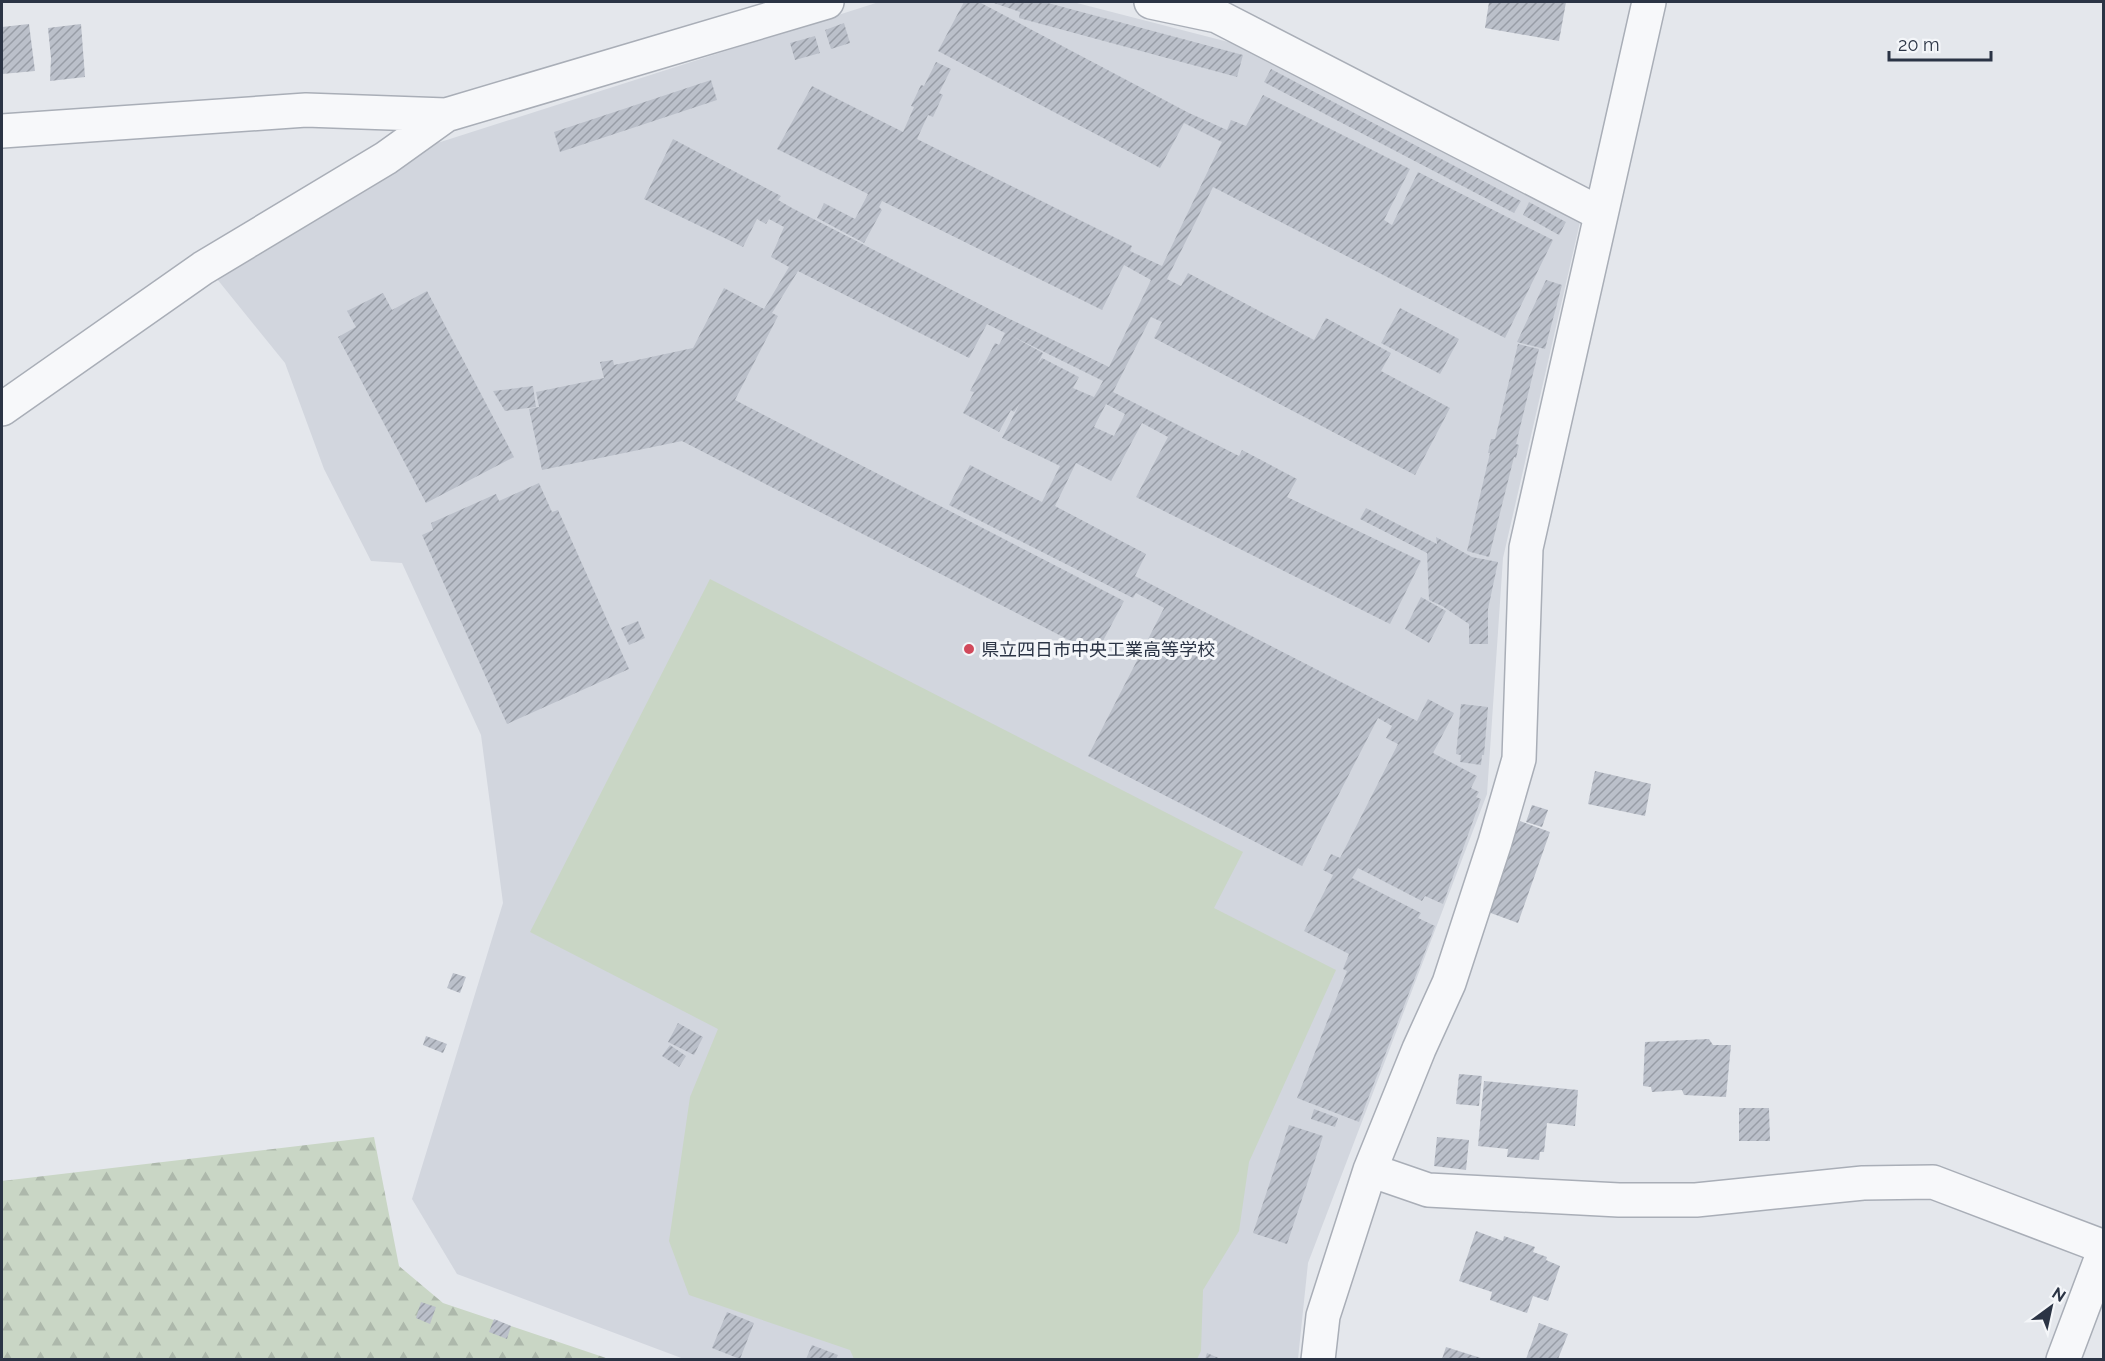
<svg xmlns="http://www.w3.org/2000/svg" width="2105" height="1361" font-family="Raleway,'Noto Sans JP',sans-serif">
	<style>
		.built { fill: #d2d6de }
		.grass { fill: #c9d6c5 }
		.forest { fill: url(#forest-firs) }
		.building { fill: url(#building-hatch); fill-rule: evenodd }
		.lines { fill: none; stroke-linecap: round; stroke-linejoin: round }
		.minor-casing { stroke: #a9aeb7; stroke-width: 36 }
		.minor { stroke: #f7f8fa; stroke-width: 33 }
		.poi-dot { fill: #d1495b; stroke: #f4f6f9; stroke-width: 2 }
		.labels { text-anchor: middle; dominant-baseline: central; stroke-width: 6; stroke-linejoin: round; paint-order: stroke }
		.poi-label { font-size: 18px; fill: #2b3445; stroke: #f4f6f9; text-anchor: start }
	</style>
	<defs>
		<pattern id="forest-firs" width="22" height="20" patternUnits="userSpaceOnUse" patternTransform="scale(1.5)"><rect width="22" height="20" fill="#c9d6c5"/><path d="M5 1l3.5 6h-7zM16 11l3.5 6h-7z" fill="#adb8ab"/></pattern>
		<pattern id="building-hatch" width="6" height="6" patternUnits="userSpaceOnUse" patternTransform="scale(1.5)"><rect width="6" height="6" fill="#bbc0ca"/><path d="M-1 1l2-2M0 6l6-6M5 7l2-2" fill="none" stroke="#989da6"/></pattern>
	</defs>
	<rect width="100%" height="100%" fill="#e4e7ec"/>
	<!-- built -->
	<path class="built" d="M879 2H1073L1244 46 1580 222 1503 558 1487 794 1308 1263 1298 1359H684L457 1274 412 1199 503 903 481 735 402 563 371 561 324 469 285 363 217 279 403 154Z"/>
	<!-- grass -->
	<path class="grass" d="M710 579 1243 852 1214 908 1336 970 1249 1162 1239 1231 1203 1290 1201 1351 1197 1359H854L850 1350 689 1295 669 1241 690 1097 718 1029 530 932Z"/>
	<!-- forest -->
	<path class="forest" d="M374 1137 399 1266 443 1303 609 1359H2V1181Z"/>
	<!-- building -->
	<path class="building" d="M964 2H979L1189 113 1227 130 1231 120 1246 126 1263 95 1410 169 1384 220 1392 225 1418 172 1553 240 1505 338 1213 187 1167 279 1181 286 1188 273 1314 340 1326 318 1391 353 1381 371 1450 408 1415 475 1154 338 1162 322 1151 317 1113 392 1239 456 1242 450 1297 479 1287 497 1421 561 1390 624 1136 497 1168 437 1142 423 1111 481 1076 463 1055 506 1146 554 1135 576 1417 721 1428 699 1454 713 1433 753 1477 776 1471 788 1479 792 1476 797 1481 799 1443 904 1425 896 1422 901 1358 868 1352 878 1421 913 1418 918 1435 926 1359 1122 1297 1098 1347 971 1343 969 1349 954 1304 931 1333 875 1323 870 1331 854 1340 858 1398 744 1386 738 1392 726 1378 718 1302 866 1088 756 1164 608 1136 593 1133 598 949 505 970 465 1042 502 1060 466 1002 438 1020 403 1014 412 1011 410 999 432 963 413 974 392 970 391 995 343 999 345 1005 333 987 324 969 358 798 271 772 313 778 316 735 400 1124 601 1096 654 682 441 542 470 529 409 539 407 536 392 604 378 600 362 613 360 614 365 693 348 724 288 764 309 789 267 771 257 784 227 769 219 766 224 757 219 743 247 644 199 673 139 781 196 778 200 792 208 993 311 1109 367 1151 280 1124 265 1102 310 882 201 879 207 882 210 864 243 817 218 824 203 855 219 868 194 777 149 812 86 903 132 914 107 911 106 921 85 924 86 936 62 951 69 939 93 943 95 933 117 928 115 917 139 1132 246 1130 251 1162 266 1222 142 1184 123 1160 168 938 51ZM1010 335 1103 381 1094 397 1073 388 1079 377 1042 358 1037 365 1043 353ZM1106 404 1125 414 1114 436 1094 427Z
		M991 2H1044L1243 55 1237 77 1019 18 1020 12Z
		M1489 2H1566L1559 41 1485 28Z
		M844 23 850 43 831 49 825 30Z
		M29 24 35 71 2 74V27Z
		M81 24 85 77 50 81 51 58 48 28Z
		M815 36 820 53 795 60 790 43Z
		M1271 69 1521 201 1514 213 1264 82Z
		M711 80 717 100 560 152 554 132Z
		M1529 202 1566 222 1559 235 1523 215Z
		M1546 280 1562 285 1545 349 1517 342Z
		M427 291 514 457 426 503 338 337 356 327 347 311 383 293 392 310Z
		M1400 308 1459 339 1440 374 1381 343Z
		M1518 344 1539 349 1516 444 1519 445 1516 458 1514 457 1489 557 1467 551 1490 453H1488L1491 439H1495Z
		M533 386 536 407 505 411 493 391Z
		M539 483 552 512 558 510 629 669 507 724 422 535 433 530 431 523 496 494 499 501Z
		M1366 508 1437 544 1436 537 1472 557 1498 562 1488 609V644H1469V624L1442 606 1429 600 1427 553 1360 519Z
		M1421 597 1446 611 1429 643 1405 629Z
		M638 621 645 638 629 645 621 628Z
		M1461 704 1488 707 1484 755H1482L1481 765 1460 762 1461 755 1456 754Z
		M1595 771 1651 784 1645 816 1588 804Z
		M1532 805 1548 810 1542 827 1526 822Z
		M1520 821 1550 832 1518 923 1488 912Z
		M453 973 466 977 460 993 447 988Z
		M678 1023 703 1037 694 1055 668 1042Z
		M426 1036 447 1044 443 1053 423 1045Z
		M1709 1039 1713 1045H1731L1726 1097 1684 1095 1682 1090 1652 1092 1651 1087 1643 1086 1645 1042Z
		M670 1045 686 1056 679 1067 662 1056Z
		M1459 1074 1482 1076 1479 1106 1456 1104Z
		M1484 1081 1578 1090 1575 1126 1547 1123 1544 1152H1540L1539 1160 1507 1157 1508 1149 1478 1146Z
		M1739 1108H1769L1770 1141H1739Z
		M1314 1109 1338 1118 1335 1127 1311 1119Z
		M1289 1125 1323 1136 1287 1244 1253 1233Z
		M1437 1137 1469 1140 1466 1170 1434 1166Z
		M1476 1231 1503 1241 1504 1236 1535 1247 1533 1252 1547 1257 1546 1260 1560 1266 1548 1301 1533 1296 1527 1313 1490 1300 1492 1292 1459 1281Z
		M421 1302 436 1307 430 1324 416 1318Z
		M727 1312 754 1323 740 1359 712 1348Z
		M494 1319 511 1326 507 1339 489 1332Z
		M1539 1323 1568 1334 1558 1359H1526Z
		M812 1345 838 1355 836 1359H806Z
		M1446 1347 1484 1359H1442Z
		M1207 1353 1221 1359H1205Z"/>
	<g class="lines">
		<!-- minor casing -->
		<g class="minor-casing">
			<path id="minor" d="M1151 2 1217 16 1601 214
				M2 131 306 110 446 115
				M2 409 203 268 386 158 446 115 827 2
				M1370 1170 1428 1190 1619 1200H1696L1863 1183 1933 1182 2104 1247
				M1318 1360 1323 1316 1370 1170 1419 1049 1449 983 1495 842 1519 759 1526 548 1649 2
				M2063 1360 2104 1251"/>
		</g>
		<!-- minor -->
		<use href="#minor" class="minor"/>
	</g>
	<!-- markers -->
	<circle class="poi-dot" cx="969" cy="649" r="6"/>
	<g class="labels">
		<!-- poi labels -->
		<g class="poi-label">
			<text x="981" y="649">県立四日市中央工業高等学校</text>
		</g>
	</g>
	<!-- border -->
	<rect width="2105" height="1361" fill="none" stroke="#2b3445" stroke-width="6"/>
	<!-- north arrow -->
	<g transform="translate(2051 1307) rotate(33)" stroke="#f4f6f9" stroke-width="4.5" paint-order="stroke">
	<path d="M0-4.5L10 22L0 15L-10 22Z" fill="#2b3445"/>
	<text y="-9" font-size="16" font-weight="bold" text-anchor="middle" fill="#2b3445">N</text>
	</g>
	<!-- scale -->
	<path d="M1889 51v9h102v-9" fill="none" stroke="#2b3445" stroke-width="3"/>
	<text x="1898" y="51" font-size="18" fill="#2b3445" stroke="#f4f6f9" stroke-width="4.5" paint-order="stroke">20 m</text>
</svg>
